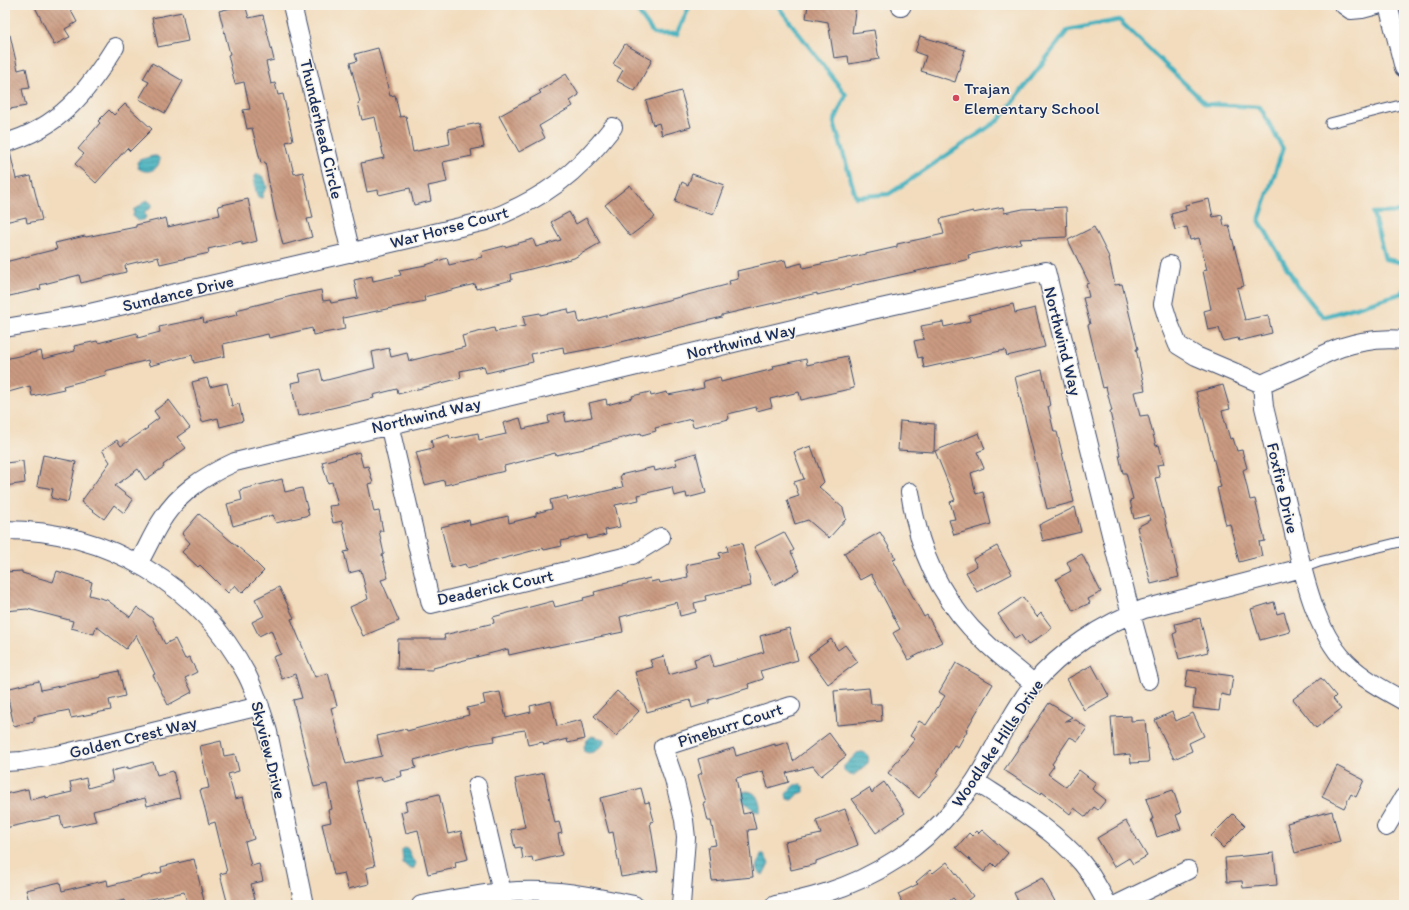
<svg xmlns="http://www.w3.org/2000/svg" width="1409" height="910" font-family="Itim,sans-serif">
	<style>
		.water { fill: url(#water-rules); stroke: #2e708e }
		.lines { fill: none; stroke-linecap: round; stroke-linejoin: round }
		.stream { stroke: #42b0be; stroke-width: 4.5 }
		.building { fill: url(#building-back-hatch) }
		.lane-casing { stroke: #3b496c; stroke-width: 11 }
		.street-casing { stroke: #3b496c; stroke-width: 20 }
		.lane { stroke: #fff; stroke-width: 9 }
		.street { stroke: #fff; stroke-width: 18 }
		.poi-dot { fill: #d1495b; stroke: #f7f3e8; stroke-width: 1.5 }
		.labels { text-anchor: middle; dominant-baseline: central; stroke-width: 3; stroke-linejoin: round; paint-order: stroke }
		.poi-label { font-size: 17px; fill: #1b2f5e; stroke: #f7f3e8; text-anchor: start }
		.street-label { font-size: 17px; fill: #1b2f5e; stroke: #f7f3e8 }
	</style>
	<defs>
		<pattern id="water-rules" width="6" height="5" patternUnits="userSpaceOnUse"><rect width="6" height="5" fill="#42b0be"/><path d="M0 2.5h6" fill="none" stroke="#36909e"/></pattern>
		<pattern id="building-back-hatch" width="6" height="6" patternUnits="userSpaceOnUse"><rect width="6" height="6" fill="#ca9a80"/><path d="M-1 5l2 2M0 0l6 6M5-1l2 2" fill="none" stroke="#a37e6c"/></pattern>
	</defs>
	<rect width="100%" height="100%" fill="#f7f3e8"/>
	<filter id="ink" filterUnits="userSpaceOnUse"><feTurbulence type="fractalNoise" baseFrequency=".025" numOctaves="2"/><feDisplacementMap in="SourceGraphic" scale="8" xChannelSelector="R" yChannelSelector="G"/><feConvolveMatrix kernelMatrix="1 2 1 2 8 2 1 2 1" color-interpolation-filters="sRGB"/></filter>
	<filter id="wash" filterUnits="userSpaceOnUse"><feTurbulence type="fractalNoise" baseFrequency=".012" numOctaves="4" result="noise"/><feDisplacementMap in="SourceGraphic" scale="16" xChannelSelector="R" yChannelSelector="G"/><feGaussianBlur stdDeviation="0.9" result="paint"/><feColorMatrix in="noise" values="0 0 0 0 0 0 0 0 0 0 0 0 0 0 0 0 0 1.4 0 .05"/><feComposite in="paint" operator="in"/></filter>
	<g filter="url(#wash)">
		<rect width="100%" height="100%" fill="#f2dcbd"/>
		<!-- water -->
		<path class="water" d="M153 156H157L160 159C159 170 147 175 138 168L137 162 139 160Z
			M257 174C264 175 266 181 267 188L263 193V197L261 198 257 196C256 188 251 179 257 174Z
			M147 200 152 204V207L144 212 146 217 144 220 137 221 133 217 134 209C140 208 142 202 147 200Z
			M592 736 604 739V743C601 749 591 755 585 752L584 747 587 740Z
			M862 752C867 753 870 757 868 763L854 775C848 775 843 773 844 766L857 753Z
			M801 784 804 787V792L798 794 792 800 787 799 786 794 794 785Z
			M747 791C758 792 761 803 760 812L754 811 749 805 743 802 742 799 743 792Z
			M404 848 408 849 412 859 416 863 414 868 410 869 403 863 402 850Z
			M761 855H764L769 863 763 875 759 873 757 867Z"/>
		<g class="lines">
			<!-- stream -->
			<path class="stream" d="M633 5 654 34H677L690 5
				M777 5 846 95 834 122 856 197 889 194 999 120 1068 30 1119 20 1206 104 1260 107 1283 149 1259 220 1297 285 1323 317 1403 293 1404 289
				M1404 212 1373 213 1385 259 1404 263"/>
		</g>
		<g id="blocks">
			<!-- building -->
			<path class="building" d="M34 5H68L77 22 65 29 70 37 54 45Z
				M243 5H245L249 18 263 15 274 60 266 62 271 84 275 83 278 95 283 94 293 140 286 142 294 174 303 172 313 218 307 219 312 237 283 245 274 209 265 162 261 163 252 128 247 129 243 110 250 109 244 82 235 84 228 55 230 54 219 11Z
				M808 5H856L852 33 874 30 879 59 849 64 848 56 834 58 828 22 806 18Z
				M182 12 188 41 158 47 152 18Z
				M5 35H10L18 70 26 68 30 88 22 89 26 106 5 110Z
				M920 36 965 50 955 82 921 71 926 56 915 52Z
				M625 44 652 60 635 91 617 81 623 70 613 64Z
				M378 48 390 96 395 95 400 117 406 116 413 152 450 144 448 129 479 123 484 147 471 150 472 156 443 162 447 182 428 186 431 201 414 205 410 188 379 195 378 190 367 192 361 163 384 158 375 117 362 120 358 103 360 102 350 63 357 61 355 54Z
				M152 63 183 81 165 113 139 99 149 82 143 79Z
				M566 74 579 95 570 101 573 106 539 126 545 138 519 152 499 116 541 93 539 91Z
				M681 91 691 127 662 135 659 123 653 125 646 101Z
				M125 104 152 129 130 151 127 148 96 183 75 164 84 154 78 149 100 123 98 121 109 110 114 115Z
				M10 152 16 179 31 176 42 220 27 223 26 217 5 222V153Z
				M692 174 724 185 713 215 675 202 682 182 688 185Z
				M630 185 655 217 630 236 605 205Z
				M248 199 257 241 242 245V241L208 249 209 253 160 264 158 257 125 265 126 272 81 283 79 275 40 285 41 289 5 297V262L57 249 55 243 85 236 86 237 136 227V225L166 218 168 227 220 215 218 206Z
				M1209 199 1213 217 1222 215 1224 226 1229 225 1244 286 1237 288 1245 320 1268 315 1272 333 1239 341 1238 338 1223 341 1219 328 1208 330 1204 311 1211 309 1203 271 1207 270 1199 238 1190 240 1187 227 1175 230 1171 214 1186 210 1185 205Z
				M1003 207 1004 213 1023 209 1066 207 1067 237 1020 239 1021 243 968 255 969 259 953 263 851 286V287L817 295V293L722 315V317L601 347 564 354 563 347 531 354 533 362 486 373 484 366 460 371 461 378 398 394 397 389 373 395 374 398 298 416 291 383 301 381 299 374 320 369 323 381 375 368 372 352 389 348 391 357 407 353 409 361 465 347 462 336 494 328 495 332 525 326 523 316 540 313V315L568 309 569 314 577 312 579 323 730 284 729 281 738 279 737 271 785 260 787 267 802 263 803 268 897 247V244L944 234 940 219 973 211V213Z
				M569 212 576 224 586 218 600 243 574 258 511 274 512 280 476 289 475 284 424 297 425 301 343 318 345 329 313 335 312 328 269 338 268 334 223 344 225 356 194 363 192 355 149 366 148 360 105 371 106 375 63 386 64 389 32 396 30 386 5 393V359L41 351 43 359 75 351 74 346 97 341 98 343 137 333 138 338 160 332 159 327 203 318 204 323 237 315 236 310 292 296 321 290 323 301 330 300 331 303 358 298 354 280 372 276 373 281 401 275 399 270 426 265 447 258 449 265 482 257 481 252 504 246 505 247 533 239 536 247 561 240 551 222Z
				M1094 227 1110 259H1109L1115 285 1122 284 1138 349H1136L1145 390 1134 392 1140 416 1148 415 1156 446 1159 445 1164 464 1157 465 1160 477 1155 478 1179 577 1151 584 1137 527 1151 520 1149 515 1134 519 1130 500 1133 499 1126 473H1123L1119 455H1120L1110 412 1112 411 1106 387 1103 388 1088 325 1090 324 1083 298 1089 297 1086 284 1089 283 1068 240Z
				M1013 304 1015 313 1035 308 1045 347 1007 356 1005 350 924 368 922 357 918 358 914 341 924 339 921 326 943 322 944 327 970 321 969 315Z
				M847 356 854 388 801 400 799 392 770 399 772 407 757 411 756 407 728 414 729 419 693 427 691 419 655 428 656 431 642 435 641 433 584 448V449L556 455 555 453 504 466 505 471 445 485 444 480 425 485 416 452 433 448 431 440 449 435 450 439 478 433 479 440 506 434 503 423 520 418 523 429 549 423 548 416 564 412 566 422 592 417 589 403 606 399 607 405 633 398 632 396 650 392 651 396 667 392 668 395 704 388 703 381 720 377 721 382 774 369 773 366 806 359 807 365Z
				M1042 370 1048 396 1050 406H1048L1054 432H1057L1074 502 1047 509 1015 377Z
				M207 378 210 387 227 383 232 406 239 404 243 421 220 427 218 418 202 422 192 382Z
				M1223 385 1230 409 1222 411 1230 439 1233 438 1237 451 1242 450 1247 468 1243 470 1250 500 1255 499 1265 541 1259 542 1262 556 1239 562 1230 524 1226 525 1217 488 1221 487 1196 392Z
				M169 400 190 428 177 437 186 448 163 465 164 467 145 480 138 469 115 486 133 500 124 513 114 505 104 519 81 502 110 462 102 450 117 440 121 446 148 428 147 427 159 418 154 411Z
				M900 421 935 424 934 452 898 450Z
				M979 433 985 449 977 452 984 468 971 473 976 494 983 492 991 524 954 535 949 520 955 519 950 502 955 500 935 451Z
				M811 446 824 482 819 487 843 508 846 519 829 538 808 520 795 524 787 500 799 496 794 482 804 479 794 452Z
				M359 452 363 467 368 466 373 483 368 484 374 512 379 511 383 531H379L384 554 382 555 388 578 381 580 399 621 363 636 350 607 368 599 361 570 349 573 344 552 349 551 342 521 333 523 329 506 338 505 332 482 328 483 322 462Z
				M696 453 706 493 687 498 686 493 674 496 672 487 638 495 639 500 615 505 620 527 605 530 606 535 588 539 587 535 561 541 562 546 544 550 543 548 467 568 465 564 451 568 441 527 469 520 470 525 508 516 509 523 536 516V513L552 509 550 500 567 496 568 500 623 487 620 475 654 467 655 471 677 465 675 459Z
				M43 455 76 462 68 502 51 498 53 489 37 486Z
				M23 461 25 483 5 486V463Z
				M282 479 285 492 302 488 309 515 276 523 273 515 233 526 227 504 242 500 240 490Z
				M1075 507 1081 532 1043 541 1039 525Z
				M199 514 251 558 264 571 242 593 235 585 228 593 200 565 198 567 182 552 190 543 182 534Z
				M784 532 794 550 791 552 800 571 774 585 754 547Z
				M880 532 896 559 893 560 912 595 924 617 927 615 942 642 908 660 893 633 900 629 871 574 860 580 844 553Z
				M742 543 751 586 705 596 706 600 694 603 696 612 680 616 677 602 620 617 623 632 549 647V646L509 655 508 649 433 668V670L397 669 398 639H445L444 635 494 623 493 617 534 606 553 601 555 607 584 600 583 598 595 595 594 592 650 578 651 582 659 580 660 583 688 577 686 565 720 558 719 553 728 551 727 546Z
				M997 546 1012 574 977 592 966 572 977 566 973 559Z
				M1082 554 1101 592 1088 599 1090 603 1073 611 1056 579 1071 571 1067 562Z
				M22 571V573L53 582 57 571 92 582 89 595 107 600 130 617 137 607 152 618 165 644 175 639 185 659 189 657 197 672 185 678 192 692 168 705 153 675 155 674 136 635 126 649 96 626 94 634 71 628 73 621 27 609 5 611V572Z
				M279 587 294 618 291 619 315 677 328 673 337 706 331 708 346 764 382 756 377 736 406 729 407 731 469 715 467 708 485 704 483 695 500 692 506 718 531 712 530 706 551 701 557 726 581 720 585 739 568 743 567 739 544 745 543 742 528 745 525 730 518 731 494 736 495 741 475 744 414 760 416 768 401 771 402 776 382 781 381 777 356 781 375 866 366 868 369 884 348 889 344 873 334 875 322 824 331 822 328 810 332 809 327 784 314 787 293 700 302 698 295 674 282 679 273 657 281 654 271 630 259 636 252 622 264 616 255 599Z
				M1023 597 1037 617 1041 613 1052 628 1028 645 1021 635 1015 639 998 614Z
				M1274 602 1277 614 1284 612 1290 632 1260 640 1251 609Z
				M1200 618 1208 652 1179 659 1173 634 1177 632 1175 624Z
				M789 628 798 660 760 671 763 679 748 684 749 688 709 700V703L692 708 690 700 647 712 635 672 653 667 650 660 664 656 669 675 696 667 694 659 710 654 714 667 764 652 760 636Z
				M831 639 838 650 845 645 858 662 828 684 808 656Z
				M956 663 993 684 966 730 967 731 958 747 954 745 937 773 939 774 919 798 888 773 915 739 910 736 919 721 926 725 945 696 939 692Z
				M1092 665 1109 696 1084 710 1067 679Z
				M1188 670 1233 676 1230 696 1221 694 1219 711 1193 708 1195 689 1185 687Z
				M119 671 125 696 109 700 111 710 71 718 69 710 34 717V721L14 726 6 689 39 681 41 690 101 677V675Z
				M1321 678 1336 696 1333 699 1341 709 1316 728 1293 699Z
				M869 688 871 704H881L882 721 837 725 834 691Z
				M617 691 639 711 616 736 594 716Z
				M1049 703 1072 717 1065 721 1076 720 1087 728 1078 741 1070 737 1052 764 1054 766 1048 774 1066 787 1079 770 1096 783 1092 789 1106 800 1098 810 1094 807 1086 817 1074 808 1070 814 1042 792 1041 794 1004 770Z
				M1172 712 1176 721 1193 713 1204 736 1189 743 1192 751 1174 759 1155 720Z
				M1131 716V721L1145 720 1149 762 1131 763 1130 754 1114 756 1111 717Z
				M829 733 846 756 821 776 813 766 786 773 789 782 768 788 763 771 736 778 743 814 752 812 756 829 748 830 753 877 712 881 708 846 716 845 711 821H708L704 804 706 803 698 775 702 773 698 759 734 748 736 756 775 744V746L788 742 793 761Z
				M221 741 224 756 235 754 239 771 228 774 235 799 243 797 250 823 254 839 245 842 251 866 259 864 263 881 251 884 255 899 231 905H228L220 874 227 872 215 822 209 824 200 790 209 788 200 746Z
				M153 762 157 775 173 771 180 798 147 806 145 798 93 811 96 821 63 828 60 816 5 828V794L28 789 30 800 46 796V798L72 792 70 782 86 778 88 788 113 781 111 771 128 767V769Z
				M1337 766 1364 780 1356 797 1351 794 1344 808 1322 797Z
				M544 773 555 823 559 822 562 833 558 834 562 855 533 862 532 857 523 859 521 847 515 848 511 830 525 827 515 779Z
				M884 782 905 813 876 833 852 799 869 788 872 793 876 788Z
				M641 788 645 803 649 802 654 821 650 822 658 871 621 877 613 832 609 833 600 798Z
				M1173 790 1181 813 1176 815 1181 829 1157 837 1151 819H1153L1146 799Z
				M439 794 448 834 461 831 468 859 455 862 456 868 428 874 418 830 406 833 401 812 407 810 405 802Z
				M845 809 858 845 816 861V864L791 870 785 842 821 834 816 820Z
				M1332 811 1340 841 1295 853 1287 823Z
				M1233 814 1245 826 1223 848 1211 836Z
				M1126 821 1147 856 1133 864 1129 858 1114 867 1097 838Z
				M982 830 1008 853 996 867 992 863 984 872 955 847H957L969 833 972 836 977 831 979 833Z
				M1274 853 1277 885 1243 888 1242 881 1227 882 1225 858Z
				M194 859 204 901 188 905 184 892 141 901 142 905H125L124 900 105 905H30L26 890 60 882 62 891 107 880 108 886 162 872 161 867Z
				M947 862 973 896 962 905H959L953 898 944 905H903L898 894 918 884 916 882 930 870 933 873Z
				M1042 878 1057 905H1020L1014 893Z"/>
		</g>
	</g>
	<g filter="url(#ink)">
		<use href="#blocks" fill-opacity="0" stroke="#3b496c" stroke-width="1"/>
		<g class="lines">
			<!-- lane casing -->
			<g class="lane-casing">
				<path id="lane" d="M1330 123 1404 104
					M1302 568 1319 562 1404 541"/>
			</g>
			<!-- street casing -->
			<g class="street-casing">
				<path id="street" d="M292 5 351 253
					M1344 5 1351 10 1362 9 1377 5
					M1388 5 1404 68
					M901 7 902 5
					M5 143C59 128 87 92 115 47
					M1170 265 1163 304 1169 323 1178 345 1196 356 1262 384
					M5 328 81 315 486 221C543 199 576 175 613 127
					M1404 340C1377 337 1347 343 1323 355 1318 358 1313 361 1307 364 1293 371 1277 377 1262 384L1264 407C1273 444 1281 480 1290 516 1301 563 1312 627 1346 662 1363 679 1384 690 1404 701
					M389 424 431 604 632 555 661 537
					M910 492C912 502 913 512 916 522 925 566 950 609 983 640 999 656 1017 669 1034 684
					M5 530C106 530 200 585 247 675 256 693 262 712 268 732L304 905
					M138 564C146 550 152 536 160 523 178 493 204 476 235 462L872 310 1046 271 1127 599 1149 680
					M5 762 22 761 58 755 260 706
					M975 781C1013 806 1053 829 1082 863 1093 876 1100 891 1108 905
					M477 786 505 905
					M1386 827 1404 797
					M421 905C461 898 501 889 543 891 574 892 604 899 634 905
					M681 905 686 838 684 820 674 779 663 747 791 706
					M775 905C792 902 809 898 825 893 874 878 923 847 955 807 962 799 969 790 975 781 988 761 997 740 1010 720 1017 708 1024 696 1033 685 1059 652 1105 623 1144 609L1302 568
					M1116 905 1188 870"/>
			</g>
			<!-- lane -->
			<use href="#lane" class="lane"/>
			<!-- street -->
			<use href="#street" class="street"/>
		</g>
	</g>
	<!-- markers -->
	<circle class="poi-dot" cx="956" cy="98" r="4"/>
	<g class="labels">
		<!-- poi labels -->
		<g class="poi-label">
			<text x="964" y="88">Trajan<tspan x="964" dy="20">Elementary School</tspan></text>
		</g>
		<!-- street labels -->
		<g class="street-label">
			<text transform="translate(322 129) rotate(77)">Thunderhead Circle</text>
			<text transform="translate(449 227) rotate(-15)">War Horse Court</text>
			<text transform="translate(178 293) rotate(-13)">Sundance Drive</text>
			<text transform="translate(741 341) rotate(-13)">Northwind Way</text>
			<text transform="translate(1063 341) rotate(76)">Northwind Way</text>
			<text transform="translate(426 415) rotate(-13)">Northwind Way</text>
			<text transform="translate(1283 488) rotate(77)">Foxfire Drive</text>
			<text transform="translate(495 587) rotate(-12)">Deaderick Court</text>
			<text transform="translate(730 725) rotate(-18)">Pineburr Court</text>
			<text transform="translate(133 737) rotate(-14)">Golden Crest Way</text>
			<text transform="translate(997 743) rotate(-56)">Woodlake Hills Drive</text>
			<text transform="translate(269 750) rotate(76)">Skyview Drive</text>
		</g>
	</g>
	<!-- margin -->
	<rect width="1409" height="910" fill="none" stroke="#f7f3e8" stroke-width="20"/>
</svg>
